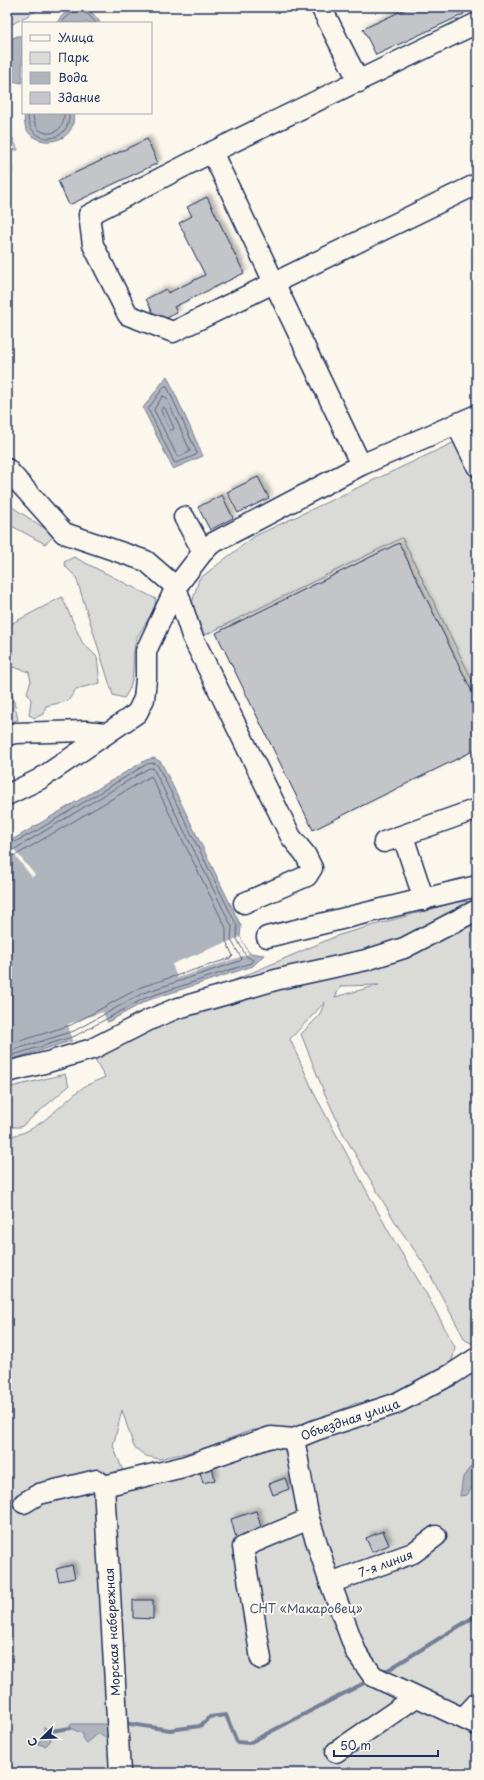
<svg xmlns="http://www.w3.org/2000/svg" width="484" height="1780" font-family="'Playpen Sans',sans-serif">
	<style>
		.green { fill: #dadad7; stroke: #7a849a; fill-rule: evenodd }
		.water { fill: #afb3bb; stroke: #747e96 }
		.pier { fill: #fbf7ec }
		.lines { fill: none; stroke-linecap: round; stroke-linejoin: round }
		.shore { stroke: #566483; stroke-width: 1 }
		.stream { stroke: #747e96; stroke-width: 4 }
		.building { fill: #c3c5c9; stroke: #1b2f5e; filter: url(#shadow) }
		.minor-casing { stroke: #1b2f5e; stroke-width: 23 }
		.minor { stroke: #fbf7ec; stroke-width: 20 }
		.labels { text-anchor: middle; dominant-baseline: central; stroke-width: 4; stroke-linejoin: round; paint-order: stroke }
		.street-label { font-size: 12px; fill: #1b2f5e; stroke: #fbf7ec }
		.park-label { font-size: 12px; fill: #415176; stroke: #fbf7ec }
	</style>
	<defs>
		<filter id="shadow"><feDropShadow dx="3.5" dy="-3.5" stdDeviation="2" flood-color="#0004"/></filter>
	</defs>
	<rect width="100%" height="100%" fill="#fbf7ec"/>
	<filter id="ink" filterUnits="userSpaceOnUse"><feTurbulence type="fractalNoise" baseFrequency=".025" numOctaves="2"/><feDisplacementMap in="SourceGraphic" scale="8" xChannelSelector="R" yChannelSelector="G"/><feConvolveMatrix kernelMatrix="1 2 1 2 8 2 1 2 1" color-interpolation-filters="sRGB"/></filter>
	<g filter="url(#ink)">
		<!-- green -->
		<path class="green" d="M7 7H38V10L7 27Z
			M7 125 18 150H7Z
			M457 441 477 486V690L402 538 205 635 191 607 199 579 255 536Z
			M7 497 12 507 55 535 45 544 10 525 7 530Z
			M74 557 156 599C155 616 139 628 135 644 131 664 137 681 124 698L113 695 76 577 66 567 64 562Z
			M62 597 82 642 97 657 100 683 76 689 68 701 46 706 43 714 35 718 29 715 31 700 27 692 31 681 29 672 13 667 8 675 18 720 7 723V626Z
			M477 901V1346L465 1340 426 1267 397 1225 344 1135 324 1092 301 1034 319 1016 325 1002 290 1039 316 1097 390 1234 426 1293 455 1347 452 1362 405 1393 354 1404 296 1430H252L199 1450 159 1459 146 1456 134 1447 122 1410 113 1446 129 1486 202 1469 265 1446 309 1440 372 1416 443 1386 477 1360V1773H7V1136C36 1136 62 1102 85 1086 91 1083 99 1080 105 1077L93 1056 101 1034 137 1013 193 998 339 935 456 902ZM379 985 335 997 341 986Z
			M65 1074 69 1086 21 1127H10L7 1123V1088Z"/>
		<!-- water -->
		<path class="water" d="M82 8C91 11 96 15 100 23H57C62 12 71 9 82 8Z
			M17 36H23L22 83 12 81 7 77V41Z
			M25 113H73C80 150 17 151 25 113Z
			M7 158C14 165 14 175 7 182Z
			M167 376 203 456 173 469 143 408Z
			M154 758 161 762 241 926 240 937 249 953 264 955 253 966 146 1001 77 1039 7 1061V843L146 760Z
			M477 1458V1483H475L467 1495 460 1496 463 1477Z
			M70 1724H106L108 1731 112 1735 108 1740 98 1733 86 1743 83 1739V1734L70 1728Z
			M44 1727 51 1731C52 1739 51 1742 45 1746L38 1744 44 1734Z"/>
		<!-- pier -->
		<path class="pier" d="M12 847 35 875 32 877 9 848Z
			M240 937 249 954 177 978 172 964Z
			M103 1012 108 1025 86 1037 72 1041 68 1024Z"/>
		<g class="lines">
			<!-- shore -->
			<path class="shore" d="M61 23 69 15 78 10 89 15 96 23
				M28 113C26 147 72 146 69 113
				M33 113C32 140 66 140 64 113
				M167 386 197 453 196 455 176 463 174 462 148 409 164 387Z
				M163 396 166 397 190 450 189 452 179 457 177 456 154 410Z
				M163 407 165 408 174 428 173 430H170L161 411Z
				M7 846 38 830 147 764 154 763 158 766 237 926V939L246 956 253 960 251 963 145 998 75 1036 7 1057
				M7 851 13 850 149 768H153L232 927 231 940 242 959 240 961 143 993 74 1031 7 1052
				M7 857 16 855 151 776 226 928V941L233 956 231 958 141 987 71 1025 7 1045"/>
			<!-- stream -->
			<path class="stream" d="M379 1670H388L477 1615
				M124 1723 170 1730 200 1726 210 1717 226 1715 237 1742 249 1743 366 1682
				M51 1731 70 1728"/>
		</g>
		<!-- building -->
		<path class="building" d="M410 7H460L464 14 376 55 363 29Z
			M147 139 158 163 69 205 58 181Z
			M207 197 244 273 174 307 177 313 158 322 146 299 166 289 168 293 205 275 179 223 192 216 187 207Z
			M258 477 269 498 238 513 227 492Z
			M222 495 233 518 210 530 198 507Z
			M399 543 477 702V749L313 830 216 633Z
			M211 1462 215 1480 203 1483 198 1465Z
			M285 1478 289 1489 273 1495 269 1484Z
			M256 1511 262 1530 236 1538 231 1519Z
			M383 1531 389 1545 372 1552 366 1538Z
			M72 1565 75 1578 59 1581 56 1569Z
			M133 1600H153V1619L133 1618Z"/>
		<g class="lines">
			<!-- minor casing -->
			<g class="minor-casing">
				<g id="minor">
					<path d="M321 7 359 82"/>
					<path d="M477 23 212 152 89 215 93 245 128 315 173 332 477 184"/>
					<path d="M212 152 361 465"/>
					<path d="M457 425 477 466"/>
					<path d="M7 469 64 533 146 561 176 587 192 636 291 837 305 854 312 868 307 876 244 903"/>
					<path d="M184 517 203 552"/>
					<path d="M7 735 15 733 85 731 107 733"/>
					<path d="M7 795 40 779 137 713 144 699 146 679V651L176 587 203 552 211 544 361 465 477 415"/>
					<path d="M403 836 424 900"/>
					<path d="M384 842 477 809"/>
					<path d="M267 937 477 886"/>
					<path d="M7 1072 48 1062 92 1049 149 1020 175 1009 279 979 366 960 404 948 477 910"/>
					<path d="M294 1439 309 1519 327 1574 356 1652 373 1676 477 1725"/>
					<path d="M24 1503 39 1494 97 1480 104 1486"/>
					<path id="s1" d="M330 1583 413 1553 436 1536"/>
					<path d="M261 1659 243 1547 309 1519"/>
					<path d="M463 1718 477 1703"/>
					<path d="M336 1752 416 1697"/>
					<path id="s2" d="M120 1773 104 1486 183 1467 271 1437 294 1439 316 1430 395 1404 452 1374 477 1358"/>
				</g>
			</g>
			<!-- minor -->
			<use href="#minor" class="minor"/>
		</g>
	</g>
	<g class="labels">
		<!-- street labels -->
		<g class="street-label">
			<text stroke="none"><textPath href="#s2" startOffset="544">Объездная улица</textPath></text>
			<text stroke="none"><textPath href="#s1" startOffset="59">7-я линия</textPath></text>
			<text transform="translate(112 1632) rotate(-93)">Морская набережная</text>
		</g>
		<!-- park labels -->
		<g class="park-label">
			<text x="306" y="1608">СНТ «Макаровец»</text>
		</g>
	</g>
	<!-- margin -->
	<rect width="484" height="1780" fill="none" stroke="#fbf7ec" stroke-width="24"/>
	<rect x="12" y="12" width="460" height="1756" fill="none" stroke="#1b2f5e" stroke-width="1.5" filter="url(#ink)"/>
	<!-- legend -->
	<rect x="22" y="22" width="130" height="92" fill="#fbf7ec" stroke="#a1a7b3"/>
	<rect x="30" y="35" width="20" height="6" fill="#fbf7ec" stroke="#a1a7b3"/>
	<text x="58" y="42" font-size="12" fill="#1b2f5e">Улица</text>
	<rect x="30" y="52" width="20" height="12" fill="#dadad7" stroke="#a1a7b3"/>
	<text x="58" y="62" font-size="12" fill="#1b2f5e">Парк</text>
	<rect x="30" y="72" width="20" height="12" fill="#afb3bb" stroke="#a1a7b3"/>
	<text x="58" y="82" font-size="12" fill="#1b2f5e">Вода</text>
	<rect x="30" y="92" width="20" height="12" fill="#c3c5c9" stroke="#a1a7b3"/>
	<text x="58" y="102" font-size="12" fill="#1b2f5e">Здание</text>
	<!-- north arrow -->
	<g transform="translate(42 1738) rotate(247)" stroke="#fbf7ec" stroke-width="3" paint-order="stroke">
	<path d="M0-3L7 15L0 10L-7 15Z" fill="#1b2f5e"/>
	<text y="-6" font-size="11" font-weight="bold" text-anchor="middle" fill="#1b2f5e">С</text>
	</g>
	<!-- scale -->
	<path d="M334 1750v6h104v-6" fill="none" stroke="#1b2f5e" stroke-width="2"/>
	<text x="340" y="1750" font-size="12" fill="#1b2f5e" stroke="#fbf7ec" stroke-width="3" paint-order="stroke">50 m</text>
</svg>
